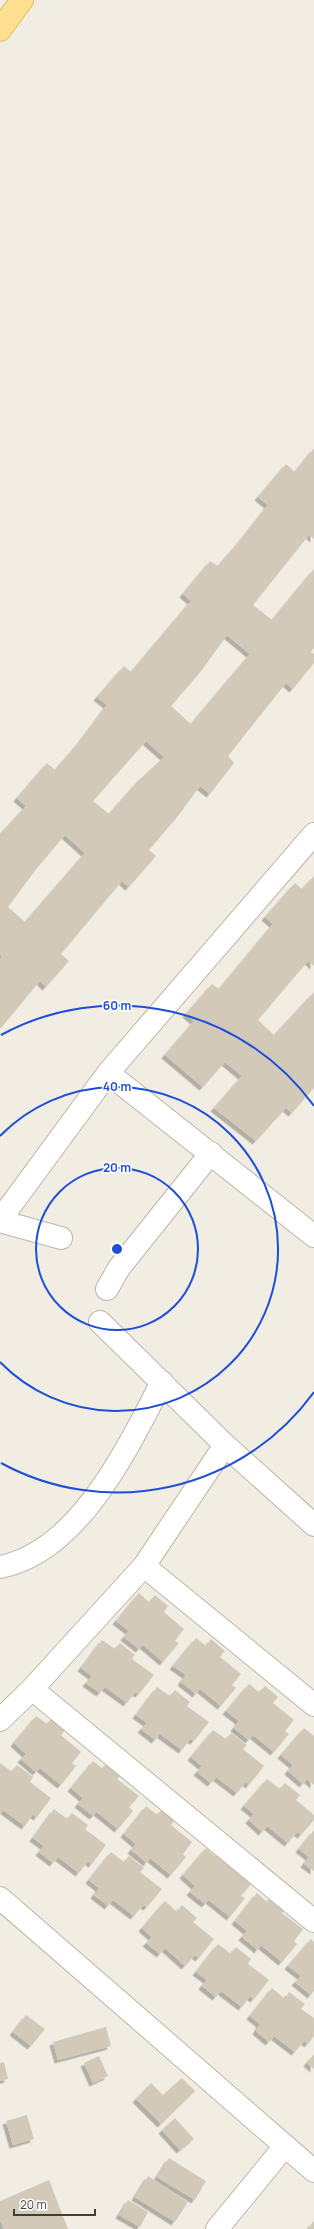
<svg xmlns="http://www.w3.org/2000/svg" width="314" height="2229" font-family="Manrope,sans-serif">
	<style>
		.building { fill: #d3c9b9; fill-rule: evenodd; filter: url(#shadow) }
		.lines { fill: none; stroke-linecap: round; stroke-linejoin: round }
		.minor-casing { stroke: #bdb5a6; stroke-width: 24 }
		.major-casing { stroke: #e2bc61; stroke-width: 24 }
		.minor { stroke: #fff; stroke-width: 22 }
		.major { stroke: #fddf90; stroke-width: 22 }
		.ring { fill: none; stroke: #1d4ed8; stroke-width: 2 }
		.centre { fill: #1d4ed8; stroke: #fff; stroke-width: 2 }
		.ring-label { font-size: 12px; text-anchor: middle; font-weight: bold; fill: #1d4ed8; stroke: #fff; stroke-width: 3; stroke-linejoin: round; paint-order: stroke }
	</style>
	<defs>
		<filter id="shadow"><feDropShadow dx="-3.5" dy="3.5" stdDeviation="0" flood-color="#0004"/></filter>
	</defs>
	<rect width="100%" height="100%" fill="#f2ede3"/>
	<!-- building -->
	<path class="building" d="M314 448V539L309 535 253 605 272 620 314 569V648L311 652 314 654V663L293 689 286 683 228 756 234 763 210 794 200 786 178 816 149 850 156 856 129 887 122 881 61 954 69 961 46 987 40 981 0 1029V959L2 957 0 955V834L26 806 17 798 47 763 55 770 81 740 107 705 97 697 124 666 131 672 191 601 183 594 210 561 218 566 243 537 268 505 258 497 286 464 295 472ZM227 635 250 654 191 724 171 706 202 670ZM146 741 164 757 138 781 109 814 93 801ZM65 835 85 853 25 922 8 907 37 868Z
		M314 876V966L308 961 258 1020 274 1035 314 992V1088L292 1113 286 1108 256 1141 214 1108 242 1076 225 1062 203 1087 165 1055 194 1021 186 1014 212 984 219 989 273 924 265 917 295 883 302 889Z
		M139 1593 149 1602 155 1595 168 1606 164 1612 184 1629 175 1641 179 1643 163 1662 143 1645 139 1649 124 1637 129 1631 116 1621Z
		M196 1638 206 1646 211 1639 225 1651 220 1657 241 1674 232 1685 236 1688 221 1706 200 1689 196 1694 181 1682 186 1675 173 1666Z
		M102 1640 115 1649 120 1643 135 1655 132 1659 154 1675 139 1694 135 1692 127 1703 105 1687 100 1693 86 1683 92 1676 81 1668Z
		M249 1684 259 1692 265 1686 278 1697 273 1703 294 1720 285 1731 289 1734 274 1752 253 1735 249 1740 234 1728 239 1721 226 1711Z
		M157 1687 170 1696 175 1690 190 1702 187 1706 209 1722 194 1741 190 1739 182 1750 160 1734 155 1740 141 1729 147 1723 136 1715Z
		M36 1716 47 1724 52 1718 66 1729 61 1735 81 1752 72 1763 76 1766 61 1785 40 1768 36 1772 21 1759 26 1754 14 1743Z
		M304 1728 314 1736V1785L307 1779 303 1784 288 1771 293 1765 281 1755Z
		M213 1730 226 1739 231 1733 247 1745 243 1749 264 1766 249 1785 246 1782 237 1793 216 1777 211 1783 197 1772 202 1766 191 1757Z
		M93 1761 103 1769 108 1762 122 1774 117 1779 139 1796 129 1807 133 1811 118 1829 97 1812 93 1816 78 1804 83 1798 71 1788Z
		M0 1763 12 1772 17 1765 33 1777 30 1782 51 1798 37 1817 33 1814 25 1826 3 1810 0 1814Z
		M267 1779 280 1789 285 1783 300 1795 296 1800 314 1815V1820L301 1835 297 1832 288 1843 267 1826 262 1832 249 1820 254 1814 244 1806Z
		M146 1806 157 1815 162 1809 176 1819 171 1825 192 1842 183 1854 186 1857 171 1875 150 1858 147 1863 131 1850 136 1844 124 1834Z
		M54 1809 67 1819 72 1813 88 1825 85 1829 106 1845 92 1864 88 1861 79 1873 58 1857 53 1863 39 1852 44 1846 33 1838Z
		M314 1830V1871L304 1864 309 1857 299 1849Z
		M206 1848 216 1857 221 1850 235 1862 230 1867 251 1884 241 1896 245 1898 230 1917 209 1900 205 1904 190 1892 195 1886 183 1875Z
		M111 1852 124 1862 129 1856 144 1868 140 1872 162 1889 147 1907 143 1905 134 1916 113 1900 108 1906 94 1895 99 1888 89 1880Z
		M257 1893 267 1902 273 1895 287 1906 282 1913 303 1929 294 1941 297 1944 282 1962 261 1945 258 1950 242 1937 247 1931 235 1921Z
		M165 1901 177 1912 182 1905 197 1918 193 1922 214 1939 199 1958 195 1955 185 1966 165 1948 160 1954 146 1943 152 1937 142 1928Z
		M311 1939 314 1942V1991L311 1995 295 1982 301 1976 288 1966Z
		M218 1944 231 1954 236 1947 251 1959 248 1964 269 1980 254 1999 250 1996 242 2007 221 1991 216 1997 202 1986 207 1980 196 1972Z
		M272 1988 285 1999 289 1992 305 2004 301 2009 314 2018V2036L308 2044 304 2041 295 2052 274 2036 269 2042 256 2031 260 2024 250 2016Z
		M26 2015 45 2029 31 2046 13 2032Z
		M106 2027 111 2046 58 2060 53 2042Z
		M314 2054V2069L307 2063Z
		M99 2056 108 2076 93 2083 84 2063Z
		M4 2062 8 2079 0 2081V2063Z
		M182 2078 195 2091 161 2124 136 2099 151 2083 163 2095Z
		M27 2115 34 2139 13 2145 6 2121Z
		M175 2118 194 2139 180 2150 162 2130Z
		M169 2158 206 2181 195 2200 157 2177Z
		M148 2176 188 2202 175 2222 135 2197Z
		M49 2180 68 2229H4L0 2220V2201Z
		M128 2200 148 2212 140 2227 119 2215Z
		M314 2221V2229H307Z"/>
	<g class="lines">
		<!-- minor casing -->
		<g class="minor-casing">
			<path id="minor" d="M108 1073 314 1236
				M0 1220 108 1073 314 834
				M0 1221 61 1238
				M107 1289 119 1268 211 1153
				M100 1322 225 1445 314 1525
				M144 1566 314 1705
				M0 1567C79 1552 128 1447 162 1382
				M32 1689 314 1921
				M0 1720 32 1689 144 1566 225 1445
				M0 1898 314 2171
				M217 2229 285 2146"/>
		</g>
		<!-- major casing -->
		<g class="major-casing">
			<path id="major" d="M0 30 22 0"/>
		</g>
		<!-- minor -->
		<use href="#minor" class="minor"/>
		<!-- major -->
		<use href="#major" class="major"/>
	</g>
	<!-- distance rings -->
	<g class="ring">
		<circle cx="117" cy="1249" r="81"/>
		<path d="M0 1136A162 162 0 1 1 0 1362"/>
		<path d="M314 1392A243 243 0 0 1 1 1463M1 1035A243 243 0 0 1 314 1106"/>
	</g>
	<circle cx="117" cy="1249" r="6" class="centre"/>
	<g class="ring-label">
		<text x="117" y="1010">60 m</text>
		<text x="117" y="1091">40 m</text>
		<text x="117" y="1172">20 m</text>
	</g>
	<!-- scale -->
	<path d="M14 2209v6h81v-6" fill="none" stroke="#433d34" stroke-width="2"/>
	<text x="20" y="2209" font-size="12" fill="#433d34" stroke="#ffffff" stroke-width="3" paint-order="stroke">20 m</text>
</svg>
